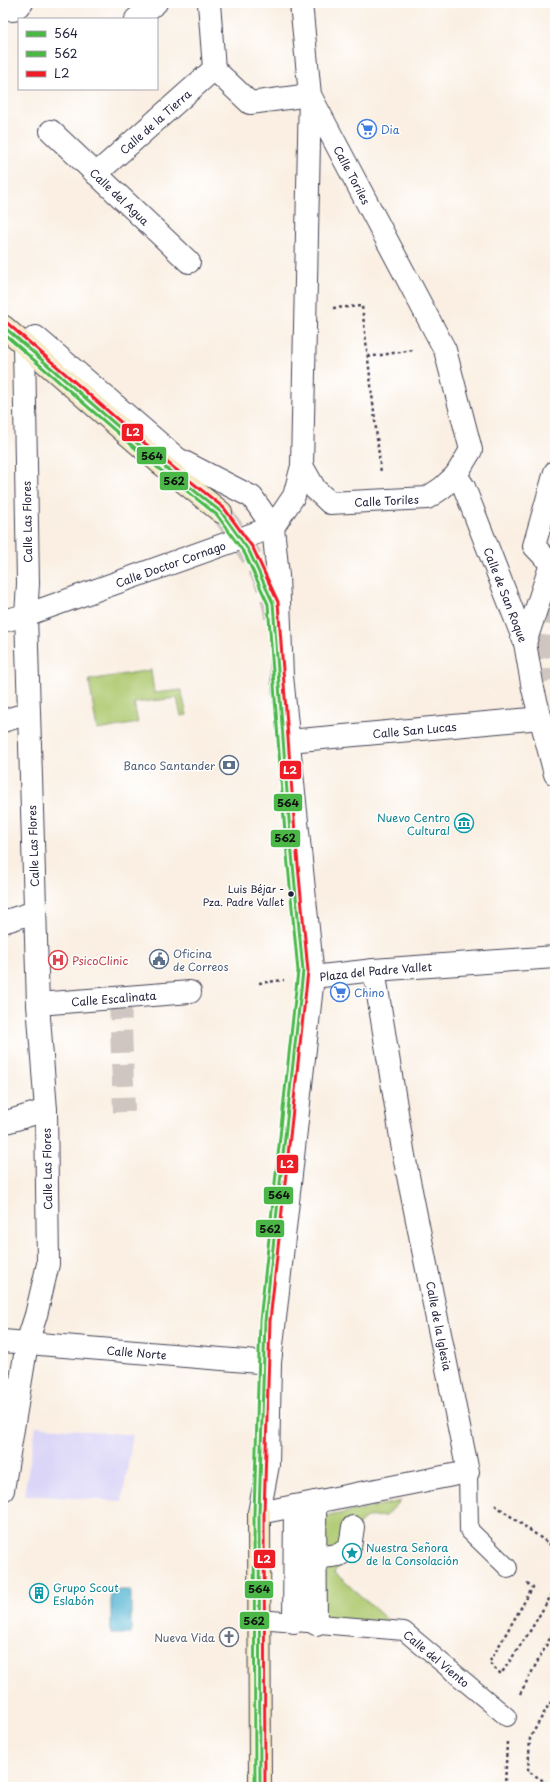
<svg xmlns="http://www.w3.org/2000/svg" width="558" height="1790" font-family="'Playpen Sans',sans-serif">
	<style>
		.built { fill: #dbd6f7 }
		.green { fill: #aec96f; stroke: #687655 }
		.water { fill: #53b4d2; stroke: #3a6b86 }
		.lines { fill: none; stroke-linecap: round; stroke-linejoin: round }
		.street-tunnel { stroke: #cfc6c1; stroke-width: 22; stroke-dasharray: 22 11; stroke-linecap: butt }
		.secondary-tunnel { stroke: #cfc6c1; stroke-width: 22; stroke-dasharray: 22 11; stroke-linecap: butt }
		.lane-casing { stroke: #424154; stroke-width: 20 }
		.street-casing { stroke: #424154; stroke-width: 24 }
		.secondary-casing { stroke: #424154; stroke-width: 24 }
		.path { stroke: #424154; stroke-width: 2.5; stroke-dasharray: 3 3; stroke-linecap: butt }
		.lane { stroke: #fff; stroke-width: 18 }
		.street { stroke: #fff; stroke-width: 22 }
		.secondary { stroke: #f6e9c3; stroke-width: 22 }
		.bus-1-casing { stroke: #fff; stroke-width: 6 }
		.bus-2-casing { stroke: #fff; stroke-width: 6 }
		.bus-3-casing { stroke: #fff; stroke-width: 6 }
		.bus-1 { stroke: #4ab747; stroke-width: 3 }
		.bus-2 { stroke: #4ab747; stroke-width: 3 }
		.bus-3 { stroke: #ee1c25; stroke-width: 3 }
		.bus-dot { fill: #22223b; stroke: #fff; stroke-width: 1.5 }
		.labels { text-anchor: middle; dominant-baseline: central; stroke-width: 3; stroke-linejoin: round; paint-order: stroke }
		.bus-label { font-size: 10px; fill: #22223b; stroke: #fff; text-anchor: end }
		.street-label { font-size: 11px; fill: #22223b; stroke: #fff }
		.shop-label { font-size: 11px; fill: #366cbe; stroke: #fff; text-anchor: start }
		.service-label { font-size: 11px; fill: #4e5e75; stroke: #fff; text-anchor: end }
		.culture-label { font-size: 11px; fill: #0d838f; stroke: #fff; text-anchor: start }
		.health-label { font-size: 11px; fill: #be3a42; stroke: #fff; text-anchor: start }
		.worship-label { font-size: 11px; fill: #5b616d; stroke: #fff; text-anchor: end }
		.line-badge { stroke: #fff; stroke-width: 1.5 }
		.badge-label { font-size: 11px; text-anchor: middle; font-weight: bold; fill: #fff }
		.pale-badge-label { font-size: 11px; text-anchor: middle; font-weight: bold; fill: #111 }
	</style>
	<rect width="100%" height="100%" fill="#fff"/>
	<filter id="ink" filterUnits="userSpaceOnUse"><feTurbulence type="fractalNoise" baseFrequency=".025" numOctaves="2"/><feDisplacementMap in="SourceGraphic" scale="8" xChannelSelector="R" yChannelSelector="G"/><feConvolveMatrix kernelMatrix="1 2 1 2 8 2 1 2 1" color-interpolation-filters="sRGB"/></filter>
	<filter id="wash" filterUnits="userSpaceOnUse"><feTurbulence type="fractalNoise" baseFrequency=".012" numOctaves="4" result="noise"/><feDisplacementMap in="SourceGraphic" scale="16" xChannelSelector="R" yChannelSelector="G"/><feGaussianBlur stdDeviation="0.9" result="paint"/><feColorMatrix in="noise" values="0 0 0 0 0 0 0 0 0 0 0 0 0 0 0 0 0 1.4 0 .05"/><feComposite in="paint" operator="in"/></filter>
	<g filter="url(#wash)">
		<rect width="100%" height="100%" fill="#faefe2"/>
		<!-- built -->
		<path class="built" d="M36 1426 133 1435 122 1501 24 1495Z"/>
		<!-- green -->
		<path class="green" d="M151 670 154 693 181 690 187 715 181 716 177 698 134 703 138 723 97 730 89 680Z
			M401 1501 385 1516 368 1517 359 1524 356 1549 334 1572 392 1624 323 1619 285 1525Z"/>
		<!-- water -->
		<path class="water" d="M111 1590H131V1634H111Z"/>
	</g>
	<g filter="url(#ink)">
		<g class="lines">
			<!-- street-tunnel -->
			<path class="street-tunnel" d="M120 998 124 1112"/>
			<!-- secondary-tunnel -->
			<path class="secondary-tunnel" d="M221 512C242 542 272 581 275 618
				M555 570 546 643 555 680"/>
			<!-- lane casing -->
			<g class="lane-casing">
				<g id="lane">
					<path d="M468 1472 469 1530 508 1568"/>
					<path id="s1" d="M259 1619 404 1631 507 1717"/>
				</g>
			</g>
			<!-- street casing -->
			<g class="street-casing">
				<g id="street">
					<path d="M209 3 214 69 250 103 310 95"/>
					<path id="s2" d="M301 3 310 95 302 466 315 489 330 503 427 498 442 488 456 475 471 450 445 350 310 95"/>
					<path d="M13 10 22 3"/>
					<path d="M136 19 156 3"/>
					<path id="s3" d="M51 131 189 262"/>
					<path id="s4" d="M96 174 214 69"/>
					<path id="s5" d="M456 475 464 487 525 643 533 689 555 774"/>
					<path id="s6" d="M3 621 26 615 273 527 294 496 302 466"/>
					<path d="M525 643 551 564 534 546 555 472"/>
					<path d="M3 721 29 713"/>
					<path id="s7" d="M289 741 541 718"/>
					<path d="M3 922 35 912"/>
					<path id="s8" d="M313 977 374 970 555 957"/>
					<path id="s9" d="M38 1004 190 992"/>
					<path d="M3 1123 46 1110"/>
					<path id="s10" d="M3 1341 270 1363"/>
					<path d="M3 1490 27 1343 36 1315 48 1264 46 1110 38 1004 26 615 28 584 24 345 36 337 178 459 252 497 273 527 278 576 282 676 313 977 270 1363 268 1465 259 1513 468 1472 404 1156 374 970"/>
					<path d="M315 1502 316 1624"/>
					<path d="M315 1558 339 1555 350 1547 353 1527"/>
					<path d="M294 1622 295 1506"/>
				</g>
			</g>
			<!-- secondary casing -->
			<g class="secondary-casing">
				<path id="secondary" d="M3 326 161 464 221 512
					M259 1513 260 1787"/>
			</g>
			<!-- path -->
			<path class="path" d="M333 308 362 306 381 473
				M368 357 413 350
				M259 983 284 980
				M495 1505 555 1548
				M527 1583 533 1587 489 1663 501 1674 530 1631 555 1589
				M520 1694 555 1629
				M505 1787 507 1742
				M553 1787 528 1771 530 1738 548 1706 555 1697"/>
			<!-- lane -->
			<use href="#lane" class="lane"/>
			<!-- street -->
			<use href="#street" class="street"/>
			<!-- secondary -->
			<use href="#secondary" class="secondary"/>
			<!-- bus-1 casing -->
			<g class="bus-1-casing">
				<path id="bus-1" d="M3 326 161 464 221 512 249 551 273 603 290 833 303 971 265 1321 259 1513 260 1787"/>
			</g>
			<!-- bus-2 casing -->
			<g class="bus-2-casing">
				<path id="bus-2" d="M3 333 158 468 217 515 245 554 268 604 285 833 298 971 260 1321 254 1513 255 1787"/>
			</g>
			<!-- bus-3 casing -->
			<g class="bus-3-casing">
				<path id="bus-3" d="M6 322 164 460 224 508 253 548 278 602 295 833 308 971 270 1321 264 1513 265 1787"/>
			</g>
			<!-- bus-1 -->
			<use href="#bus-1" class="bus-1"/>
			<!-- bus-2 -->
			<use href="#bus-2" class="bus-2"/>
			<!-- bus-3 -->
			<use href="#bus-3" class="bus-3"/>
		</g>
	</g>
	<!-- icons -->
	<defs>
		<g id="supermarket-ring" transform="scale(1)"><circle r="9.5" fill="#fff" stroke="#3f7fe0" stroke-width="1.5"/><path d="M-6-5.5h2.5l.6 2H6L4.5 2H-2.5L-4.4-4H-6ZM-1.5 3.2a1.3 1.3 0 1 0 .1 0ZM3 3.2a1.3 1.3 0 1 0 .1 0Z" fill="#3f7fe0"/></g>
		<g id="bank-ring" transform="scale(1)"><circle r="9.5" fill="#fff" stroke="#5c6f8a" stroke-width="1.5"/><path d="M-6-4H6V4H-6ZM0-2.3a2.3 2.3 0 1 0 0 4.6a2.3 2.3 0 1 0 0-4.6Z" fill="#5c6f8a"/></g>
		<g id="museum-ring" transform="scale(1)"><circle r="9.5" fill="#fff" stroke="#0f9aa8" stroke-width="1.5"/><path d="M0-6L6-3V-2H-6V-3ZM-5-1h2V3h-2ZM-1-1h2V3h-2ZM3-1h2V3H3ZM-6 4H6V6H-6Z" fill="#0f9aa8"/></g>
		<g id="civic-ring" transform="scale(1)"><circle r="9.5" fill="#fff" stroke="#5c6f8a" stroke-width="1.5"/><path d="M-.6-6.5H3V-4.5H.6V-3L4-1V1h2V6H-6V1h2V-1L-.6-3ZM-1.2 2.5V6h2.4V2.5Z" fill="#5c6f8a"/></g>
		<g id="hospital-ring" transform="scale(1)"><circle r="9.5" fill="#fff" stroke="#e0444e" stroke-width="1.5"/><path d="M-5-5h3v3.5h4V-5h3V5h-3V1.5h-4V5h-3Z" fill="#e0444e"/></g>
		<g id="sight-ring" transform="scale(1)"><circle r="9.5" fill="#fff" stroke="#0f9aa8" stroke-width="1.5"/><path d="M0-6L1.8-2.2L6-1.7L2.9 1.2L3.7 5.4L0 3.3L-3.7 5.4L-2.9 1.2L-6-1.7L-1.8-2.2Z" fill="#0f9aa8"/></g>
		<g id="building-ring" transform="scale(1)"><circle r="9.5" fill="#fff" stroke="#0f9aa8" stroke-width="1.5"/><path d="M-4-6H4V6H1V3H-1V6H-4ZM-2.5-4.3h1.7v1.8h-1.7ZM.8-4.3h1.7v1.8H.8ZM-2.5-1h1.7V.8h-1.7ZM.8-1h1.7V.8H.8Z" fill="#0f9aa8"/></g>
		<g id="church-ring" transform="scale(1)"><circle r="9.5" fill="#fff" stroke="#6b7280" stroke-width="1.5"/><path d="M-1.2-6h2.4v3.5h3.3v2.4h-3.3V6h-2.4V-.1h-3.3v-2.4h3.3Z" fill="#6b7280"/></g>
	</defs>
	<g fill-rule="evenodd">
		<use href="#supermarket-ring" x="367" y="129"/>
		<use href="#bank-ring" x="229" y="765"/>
		<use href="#museum-ring" x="464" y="823"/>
		<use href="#civic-ring" x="159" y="959"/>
		<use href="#hospital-ring" x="58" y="960"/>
		<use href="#supermarket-ring" x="340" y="992"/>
		<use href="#sight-ring" x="352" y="1553"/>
		<use href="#building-ring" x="39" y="1593"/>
		<use href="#church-ring" x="229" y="1637"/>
	</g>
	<!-- markers -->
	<circle class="bus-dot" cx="291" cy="894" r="3.5"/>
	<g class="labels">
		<!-- bus labels -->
		<g class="bus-label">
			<text x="284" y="888">Luis Béjar -<tspan x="284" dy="13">Pza. Padre Vallet</tspan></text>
		</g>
		<!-- street labels -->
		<g class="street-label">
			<text stroke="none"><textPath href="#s4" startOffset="79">Calle de la Tierra</textPath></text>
			<text transform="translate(352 175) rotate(62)">Calle Toriles</text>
			<text stroke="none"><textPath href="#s3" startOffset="95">Calle del Agua</textPath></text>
			<text stroke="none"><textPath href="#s2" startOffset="567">Calle Toriles</textPath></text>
			<text transform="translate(27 522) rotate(-91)">Calle Las Flores</text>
			<text stroke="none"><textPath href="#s6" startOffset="177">Calle Doctor Cornago</textPath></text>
			<text stroke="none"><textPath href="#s5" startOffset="130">Calle de San Roque</textPath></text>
			<text stroke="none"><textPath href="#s7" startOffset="126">Calle San Lucas</textPath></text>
			<text transform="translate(33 846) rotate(-92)">Calle Las Flores</text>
			<text stroke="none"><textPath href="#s8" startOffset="63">Plaza del Padre Vallet</textPath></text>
			<text stroke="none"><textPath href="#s9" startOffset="76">Calle Escalinata</textPath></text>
			<text transform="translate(47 1169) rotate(-91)">Calle Las Flores</text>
			<text transform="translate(439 1326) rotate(79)">Calle de la Iglesia</text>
			<text stroke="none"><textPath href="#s10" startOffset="134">Calle Norte</textPath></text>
			<text stroke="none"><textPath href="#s1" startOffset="188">Calle del Viento</textPath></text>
		</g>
		<!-- shop labels -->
		<g class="shop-label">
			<text x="381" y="129">Dia</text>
			<text x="354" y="992">Chino</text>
		</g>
		<!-- service labels -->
		<g class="service-label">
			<text x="215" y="765">Banco Santander</text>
			<text x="173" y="953" text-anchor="start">Oficina<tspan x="173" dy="13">de Correos</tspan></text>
		</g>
		<!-- culture labels -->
		<g class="culture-label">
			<text x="450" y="817" text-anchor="end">Nuevo Centro<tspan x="450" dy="13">Cultural</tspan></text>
			<text x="366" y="1547">Nuestra Señora<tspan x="366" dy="13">de la Consolación</tspan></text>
			<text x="53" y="1587">Grupo Scout<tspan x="53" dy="13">Eslabón</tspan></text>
		</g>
		<!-- health labels -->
		<g class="health-label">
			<text x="72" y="960">PsicoClinic</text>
		</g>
		<!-- worship labels -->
		<g class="worship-label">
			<text x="215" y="1637">Nueva Vida</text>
		</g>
	</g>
	<g class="line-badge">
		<rect x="121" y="423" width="23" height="19" rx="4" fill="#ee1c25"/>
		<rect x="136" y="446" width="31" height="19" rx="4" fill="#4ab747"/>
		<rect x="159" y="471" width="30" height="20" rx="4" fill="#4ab747"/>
		<rect x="279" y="760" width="23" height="20" rx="4" fill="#ee1c25"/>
		<rect x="273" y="793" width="30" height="19" rx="4" fill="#4ab747"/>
		<rect x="270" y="829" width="31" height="19" rx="4" fill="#4ab747"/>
		<rect x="276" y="1154" width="23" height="20" rx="4" fill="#ee1c25"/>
		<rect x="263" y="1186" width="31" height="19" rx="4" fill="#4ab747"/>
		<rect x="255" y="1219" width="30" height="19" rx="4" fill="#4ab747"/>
		<rect x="253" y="1549" width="23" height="20" rx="4" fill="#ee1c25"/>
		<rect x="244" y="1580" width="30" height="19" rx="4" fill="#4ab747"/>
		<rect x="239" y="1611" width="31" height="19" rx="4" fill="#4ab747"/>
	</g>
	<g class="badge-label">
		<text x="133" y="436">L2</text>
		<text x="290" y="774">L2</text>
		<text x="287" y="1168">L2</text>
		<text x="264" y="1563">L2</text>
	</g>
	<g class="pale-badge-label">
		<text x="152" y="460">564</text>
		<text x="174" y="485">562</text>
		<text x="288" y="807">564</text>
		<text x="285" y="842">562</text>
		<text x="279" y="1199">564</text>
		<text x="270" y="1233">562</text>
		<text x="259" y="1593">564</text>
		<text x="254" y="1625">562</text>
	</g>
	<!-- margin -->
	<rect width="558" height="1790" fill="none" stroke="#fff" stroke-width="16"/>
	<!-- legend -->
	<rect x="18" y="18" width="140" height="72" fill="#ffffff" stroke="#a7a7b1"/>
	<rect x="26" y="31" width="20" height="6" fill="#4ab747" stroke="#a7a7b1"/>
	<text x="54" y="38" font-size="12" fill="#22223b">564</text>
	<rect x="26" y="51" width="20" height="6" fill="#4ab747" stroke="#a7a7b1"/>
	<text x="54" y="58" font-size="12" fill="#22223b">562</text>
	<rect x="26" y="71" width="20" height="6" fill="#ee1c25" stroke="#a7a7b1"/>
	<text x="54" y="78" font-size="12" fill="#22223b">L2</text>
</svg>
